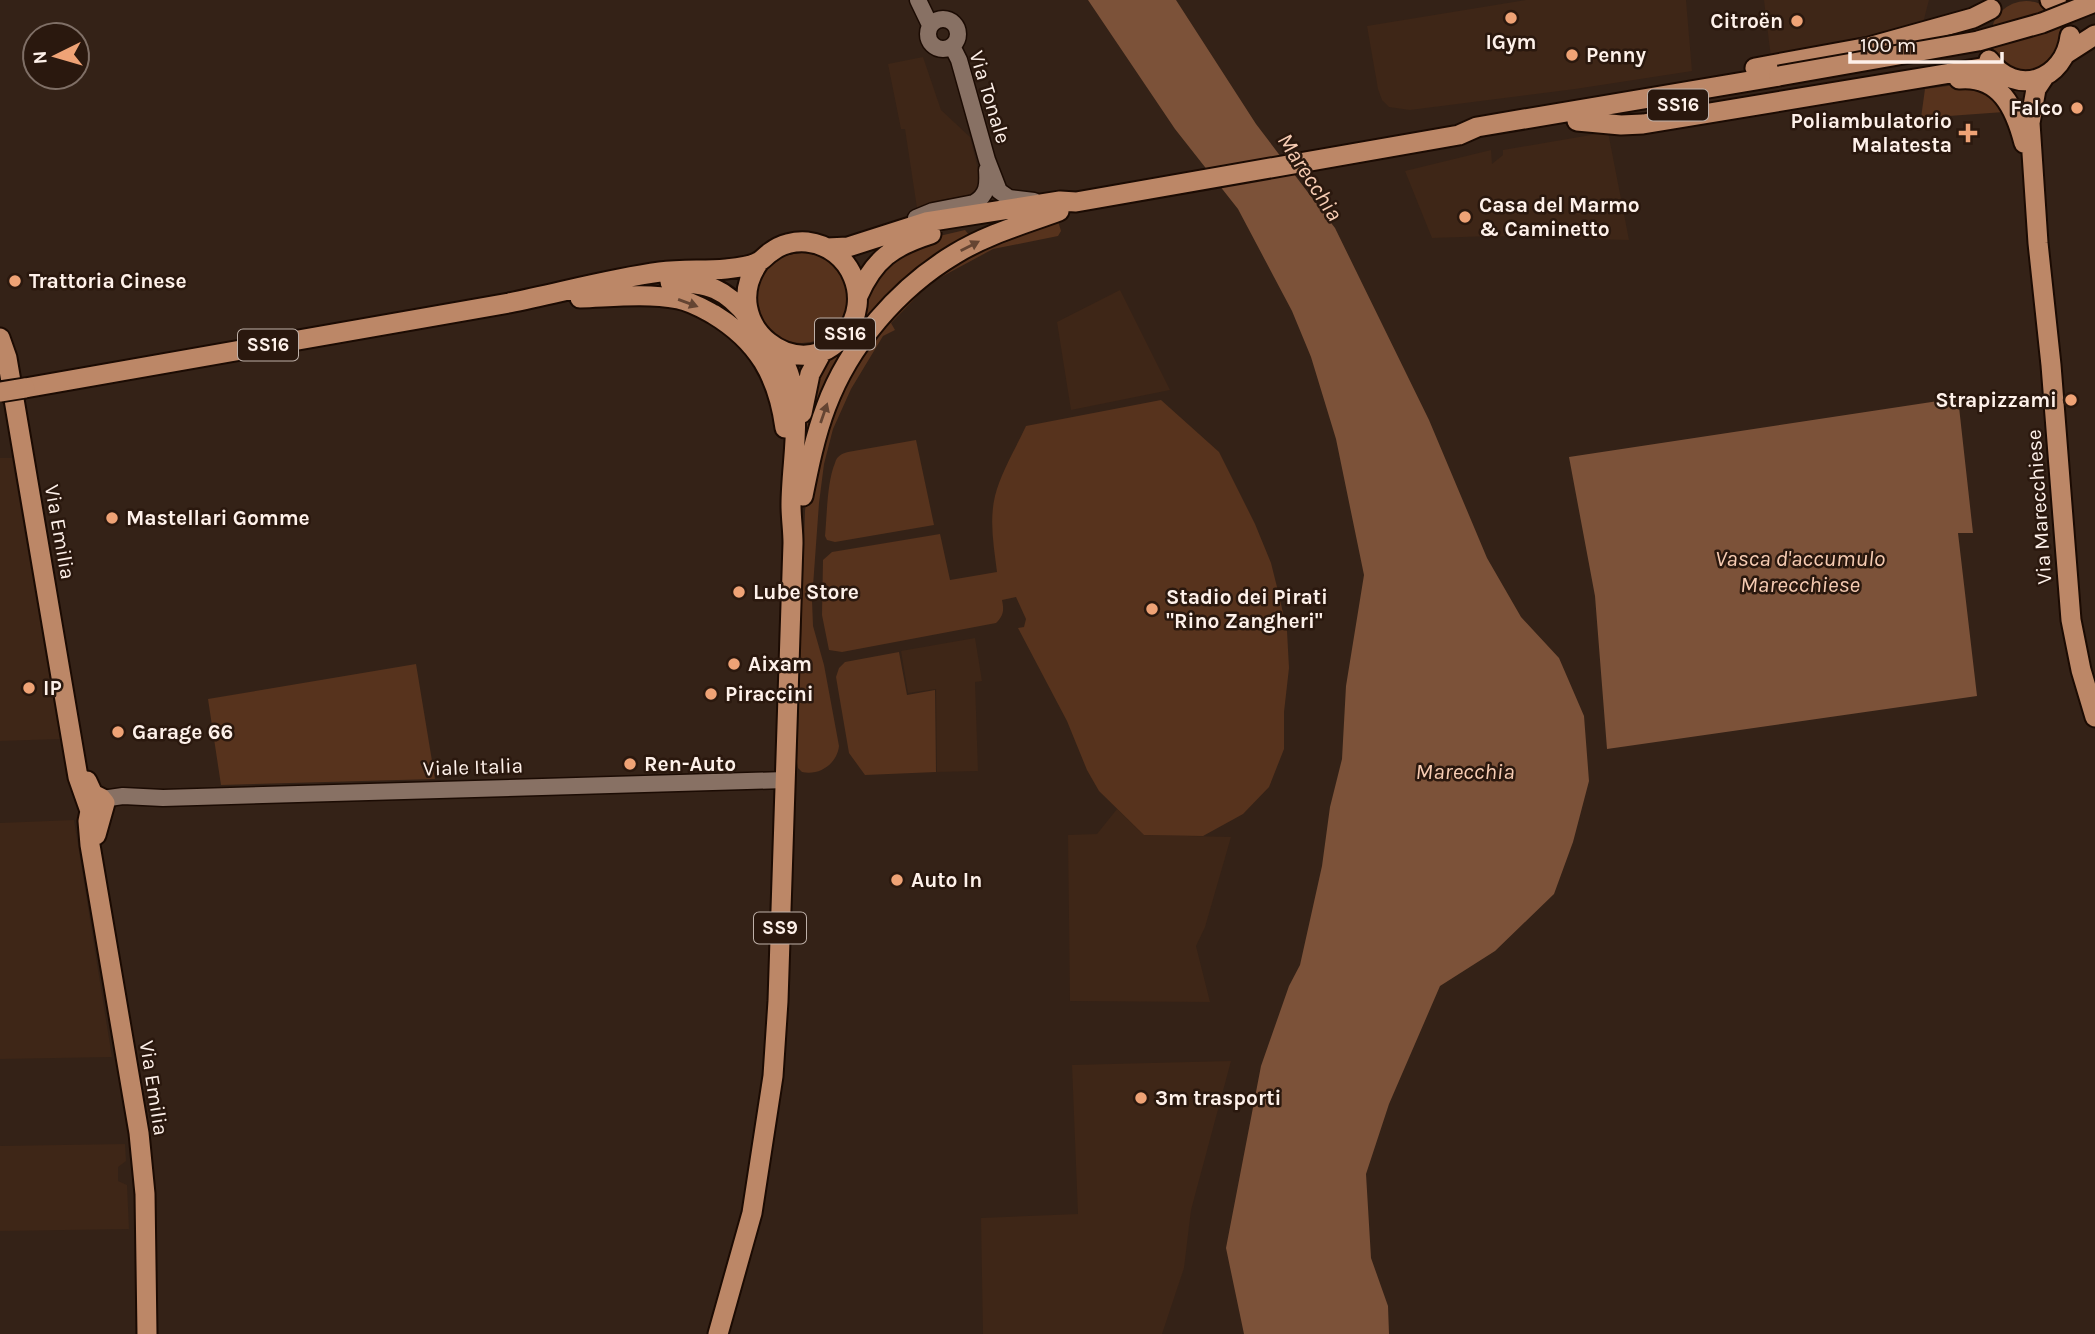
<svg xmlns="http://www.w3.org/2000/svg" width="2095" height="1334" font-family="Karla,sans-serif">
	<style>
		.built { fill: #3e2617 }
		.green { fill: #57331d }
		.water { fill: #7c5239 }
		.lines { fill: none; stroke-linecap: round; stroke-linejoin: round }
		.minor-casing { stroke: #1b0b03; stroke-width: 19 }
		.major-casing { stroke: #1b0b03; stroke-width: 23 }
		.minor { stroke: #887164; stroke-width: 16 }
		.major { stroke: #bc8767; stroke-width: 19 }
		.major-bridge-casing { stroke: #1b0b03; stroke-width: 23; stroke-linecap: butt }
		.major-bridge { stroke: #bc8767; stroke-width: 19 }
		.oneway { fill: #644432 }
		.poi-dot { fill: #efa376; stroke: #2a180e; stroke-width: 2.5 }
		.labels { text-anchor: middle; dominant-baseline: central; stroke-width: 5; stroke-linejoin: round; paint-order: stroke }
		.shield { fill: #2a180e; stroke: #beb0a8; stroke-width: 2 }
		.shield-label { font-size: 19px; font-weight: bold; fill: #fef1ea }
		.poi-label { font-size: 21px; font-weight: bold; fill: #fef1ea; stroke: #2a180e; text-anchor: start }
		.street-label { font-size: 21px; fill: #fef1ea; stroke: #2a180e }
		.water-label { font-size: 23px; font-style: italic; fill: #f7ccb3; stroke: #2a180e }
	</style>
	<rect width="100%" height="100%" fill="#342217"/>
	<!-- built -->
	<path class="built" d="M1526 0H1686L1692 71 1575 89 1410 110 1389 107 1382 100 1378 89 1367 26Z
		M1764 0H1929L1923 23 1849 45 1771 58Z
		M923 57 941 110 970 137 981 181 980 190 968 199 917 208 905 129H901L888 64Z
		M1608 132 1629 240 1493 236 1432 238 1405 171 1491 150 1492 164 1503 155V150Z
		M1120 290 1170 390 1071 410 1057 322Z
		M0 458H12L60 739 0 741Z
		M975 638 982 681 975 682 978 771 937 772 936 689 908 693 901 651Z
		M1117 809 1144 835 1231 837 1205 927 1196 946 1210 1002 1070 1001 1068 835 1097 834Z
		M74 820 112 1057 0 1059V823Z
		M1231 1061 1191 1210 1184 1268 1162 1334H983L981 1218 1078 1214 1072 1065Z
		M125 1144 126 1161 118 1167V1181L127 1185 129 1229 0 1231V1146Z"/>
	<!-- green -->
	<path class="green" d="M1991 36a35 35 0 1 1 70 0a35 35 0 1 1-70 0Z
		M1963 84 1991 94 2004 112 1921 118 1925 89Z
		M1058 221 1061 231 1058 236 993 249 930 283 891 323 895 330 883 336 851 389 833 429 824 464 819 503 812 600 813 626 824 665 839 746C837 764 819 776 802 772L798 768 797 762 805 511 809 478 826 411 879 325 958 257Z
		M965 230 970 236 914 276 807 438 805 437 804 430 809 389 870 278 918 241Z
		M757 298a45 45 0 1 1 90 0a45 45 0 1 1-90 0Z
		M1161 400 1219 452 1255 524 1271 563 1279 595 1287 631 1289 668 1284 712V749L1269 787 1243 814 1203 836 1144 835 1099 791 1087 770 1067 721 1018 628 1024 627 1026 619 1016 597 1002 600C1004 610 1004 615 996 623L842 652 829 650 822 615 823 560 832 552 940 534 950 580 997 572C994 547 989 521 995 496 1001 472 1016 448 1026 426Z
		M916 440 934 525 835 542 827 540 825 536C827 515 827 482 835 463 837 456 841 454 848 452Z
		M899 652 907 695 935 690 936 772 865 775 849 753 836 677 839 668 845 662Z
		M416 664 435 779 221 785 208 699Z"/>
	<!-- water -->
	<path class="water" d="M1088 0H1176L1256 124 1335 228 1429 420 1487 558 1521 617 1559 658 1584 716 1589 781 1573 842 1554 894 1495 951 1440 986 1389 1104 1366 1174 1371 1258 1388 1306 1389 1334H1244L1226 1248 1261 1066 1289 986 1300 965 1322 866 1330 807 1342 759 1346 686 1364 575 1336 439 1311 357 1292 311 1238 209 1175 129Z
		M1958 398 1973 533H1958L1977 696 1607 749 1595 596 1569 457Z"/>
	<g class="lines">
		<!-- minor casing -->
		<g class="minor-casing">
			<path id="minor" d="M918 0 930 25
				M928 34a15 15 0 1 1 30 0a15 15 0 1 1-30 0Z
				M952 46 959 60 987 160 999 191 1009 198 1034 201
				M916 218 933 211 974 203C988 195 988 184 987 170
				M102 799 123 796 163 798 785 780"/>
		</g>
		<!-- major casing -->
		<g class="major-casing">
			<path id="major" d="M2050 0 2060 8
				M2067 53 2095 35
				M1989 60C2016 98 2065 80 2070 36
				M1755 68 1869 47 1973 18 1991 9
				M2044 77 2036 89 2030 123 2038 243 2051 365 2071 620 2081 670 2095 717
				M1959 79C2000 75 2015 108 2024 143
				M1577 121 1621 125 1643 124 1993 66
				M827 248 848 247 926 222 1060 201 1076 202 1459 135 1477 127 1779 76
				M670 282C709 283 725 288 749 318
				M858 296C874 259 893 246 931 234
				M580 298C612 297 646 293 678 299 690 301 702 308 713 314 758 341 778 376 785 428
				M0 338 7 358 78 777 90 811 88 821 90 845 139 1133 145 1194 147 1334
				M25 388C186 359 348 332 509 303 559 293 609 279 660 272 682 269 704 271 726 269 736 268 749 267 758 262 763 260 766 255 771 252 781 244 795 241 807 242 851 247 873 299 845 334 800 390 715 324 759 262
				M802 413 810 374 823 350
				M803 496C809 466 815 436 826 407 849 345 898 288 955 254 988 234 1024 224 1059 211
				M87 781 93 794 101 798 105 803 96 835
				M718 1334 752 1213 773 1076 778 1001 793 543C793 530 791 518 791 505 791 454 809 391 775 348"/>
		</g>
		<!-- minor -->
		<use href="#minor" class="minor"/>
		<!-- major -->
		<use href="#major" class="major"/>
		<!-- major-bridge casing -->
		<g class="major-bridge-casing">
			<path id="major-bridge" d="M1779 76 1978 41 2042 23 2095 2
				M0 392 25 388"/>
		</g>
		<!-- major-bridge -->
		<use href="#major-bridge" class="major-bridge"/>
	</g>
	<!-- one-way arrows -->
	<defs><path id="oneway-solid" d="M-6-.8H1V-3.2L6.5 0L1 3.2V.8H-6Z" transform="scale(1.75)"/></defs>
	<g class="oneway">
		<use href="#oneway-solid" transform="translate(970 246) rotate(-27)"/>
		<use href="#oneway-solid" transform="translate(688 303) rotate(20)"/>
		<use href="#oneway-solid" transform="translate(824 413) rotate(-71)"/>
	</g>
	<!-- markers -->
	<g class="poi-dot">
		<circle cx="1511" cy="18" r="7"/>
		<circle cx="1797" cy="21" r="7"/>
		<circle cx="1572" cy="55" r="7"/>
		<circle cx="2077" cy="108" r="7"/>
		<path d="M1964.5 122.5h7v7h7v7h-7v7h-7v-7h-7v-7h7z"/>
		<circle cx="1465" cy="217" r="7"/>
		<circle cx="15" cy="281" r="7"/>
		<circle cx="2071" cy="400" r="7"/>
		<circle cx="112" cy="518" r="7"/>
		<circle cx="739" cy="592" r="7"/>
		<circle cx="1152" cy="609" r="7"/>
		<circle cx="734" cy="664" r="7"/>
		<circle cx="29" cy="688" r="7"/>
		<circle cx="711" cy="694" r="7"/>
		<circle cx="118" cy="732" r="7"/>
		<circle cx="630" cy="764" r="7"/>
		<circle cx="897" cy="880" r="7"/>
		<circle cx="1141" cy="1098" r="7"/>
	</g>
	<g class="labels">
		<!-- shield labels -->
		<g class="shield">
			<rect x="1648" y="89.5" width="60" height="31" rx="5"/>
			<rect x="815" y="318.5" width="60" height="31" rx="5"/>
			<rect x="238" y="329.5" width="60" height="31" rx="5"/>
			<rect x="754" y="912.5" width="52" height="31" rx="5"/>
		</g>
		<g class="shield-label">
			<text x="1678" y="105">SS16</text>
			<text x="845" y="334">SS16</text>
			<text x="268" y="345">SS16</text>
			<text x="780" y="928">SS9</text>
		</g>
		<!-- poi labels -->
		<g class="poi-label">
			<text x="1783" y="21" text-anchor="end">Citroën</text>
			<text x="1511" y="42" text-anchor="middle">IGym</text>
			<text x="1586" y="55">Penny</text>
			<text x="2063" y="108" text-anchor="end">Falco</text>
			<text x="1952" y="121" text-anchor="end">Poliambulatorio<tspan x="1952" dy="24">Malatesta</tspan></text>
			<text x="1479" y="205">Casa del Marmo<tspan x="1479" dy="24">&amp; Caminetto</tspan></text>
			<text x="29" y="281">Trattoria Cinese</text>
			<text x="2057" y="400" text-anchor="end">Strapizzami</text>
			<text x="126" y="518">Mastellari Gomme</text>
			<text x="753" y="592">Lube Store</text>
			<text x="1166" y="597">Stadio dei Pirati<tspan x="1166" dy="24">"Rino Zangheri"</tspan></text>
			<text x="748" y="664">Aixam</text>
			<text x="43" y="688">IP</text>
			<text x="725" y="694">Piraccini</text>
			<text x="132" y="732">Garage 66</text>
			<text x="644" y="764">Ren-Auto</text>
			<text x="911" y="880">Auto In</text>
			<text x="1155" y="1098">3m trasporti</text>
		</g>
		<!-- street labels -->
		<g class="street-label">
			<text transform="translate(990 97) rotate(73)">Via Tonale</text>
			<text transform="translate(2039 507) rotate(-94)">Via Marecchiese</text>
			<text transform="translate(60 532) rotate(80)">Via Emilia</text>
			<text transform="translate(473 767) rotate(-2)">Viale Italia</text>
			<text transform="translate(154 1088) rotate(81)">Via Emilia</text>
		</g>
		<!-- water labels -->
		<g class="water-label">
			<text transform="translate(1310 177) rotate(57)">Marecchia</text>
			<text x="1800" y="558">Vasca d'accumulo<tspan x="1800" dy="26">Marecchiese</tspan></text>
			<text x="1465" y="771">Marecchia</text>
		</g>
	</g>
	<!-- north arrow -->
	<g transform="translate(56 56) rotate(265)"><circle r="33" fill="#2a180e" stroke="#7f6f66" stroke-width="2"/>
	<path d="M0-5L12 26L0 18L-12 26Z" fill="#efa376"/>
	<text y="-10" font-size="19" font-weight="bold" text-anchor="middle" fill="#fef1ea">N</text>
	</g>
	<!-- scale -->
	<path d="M1850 52v10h152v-10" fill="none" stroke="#fef1ea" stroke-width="3.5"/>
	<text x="1860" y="52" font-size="21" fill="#fef1ea" stroke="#2a180e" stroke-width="5" paint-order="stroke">100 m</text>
</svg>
